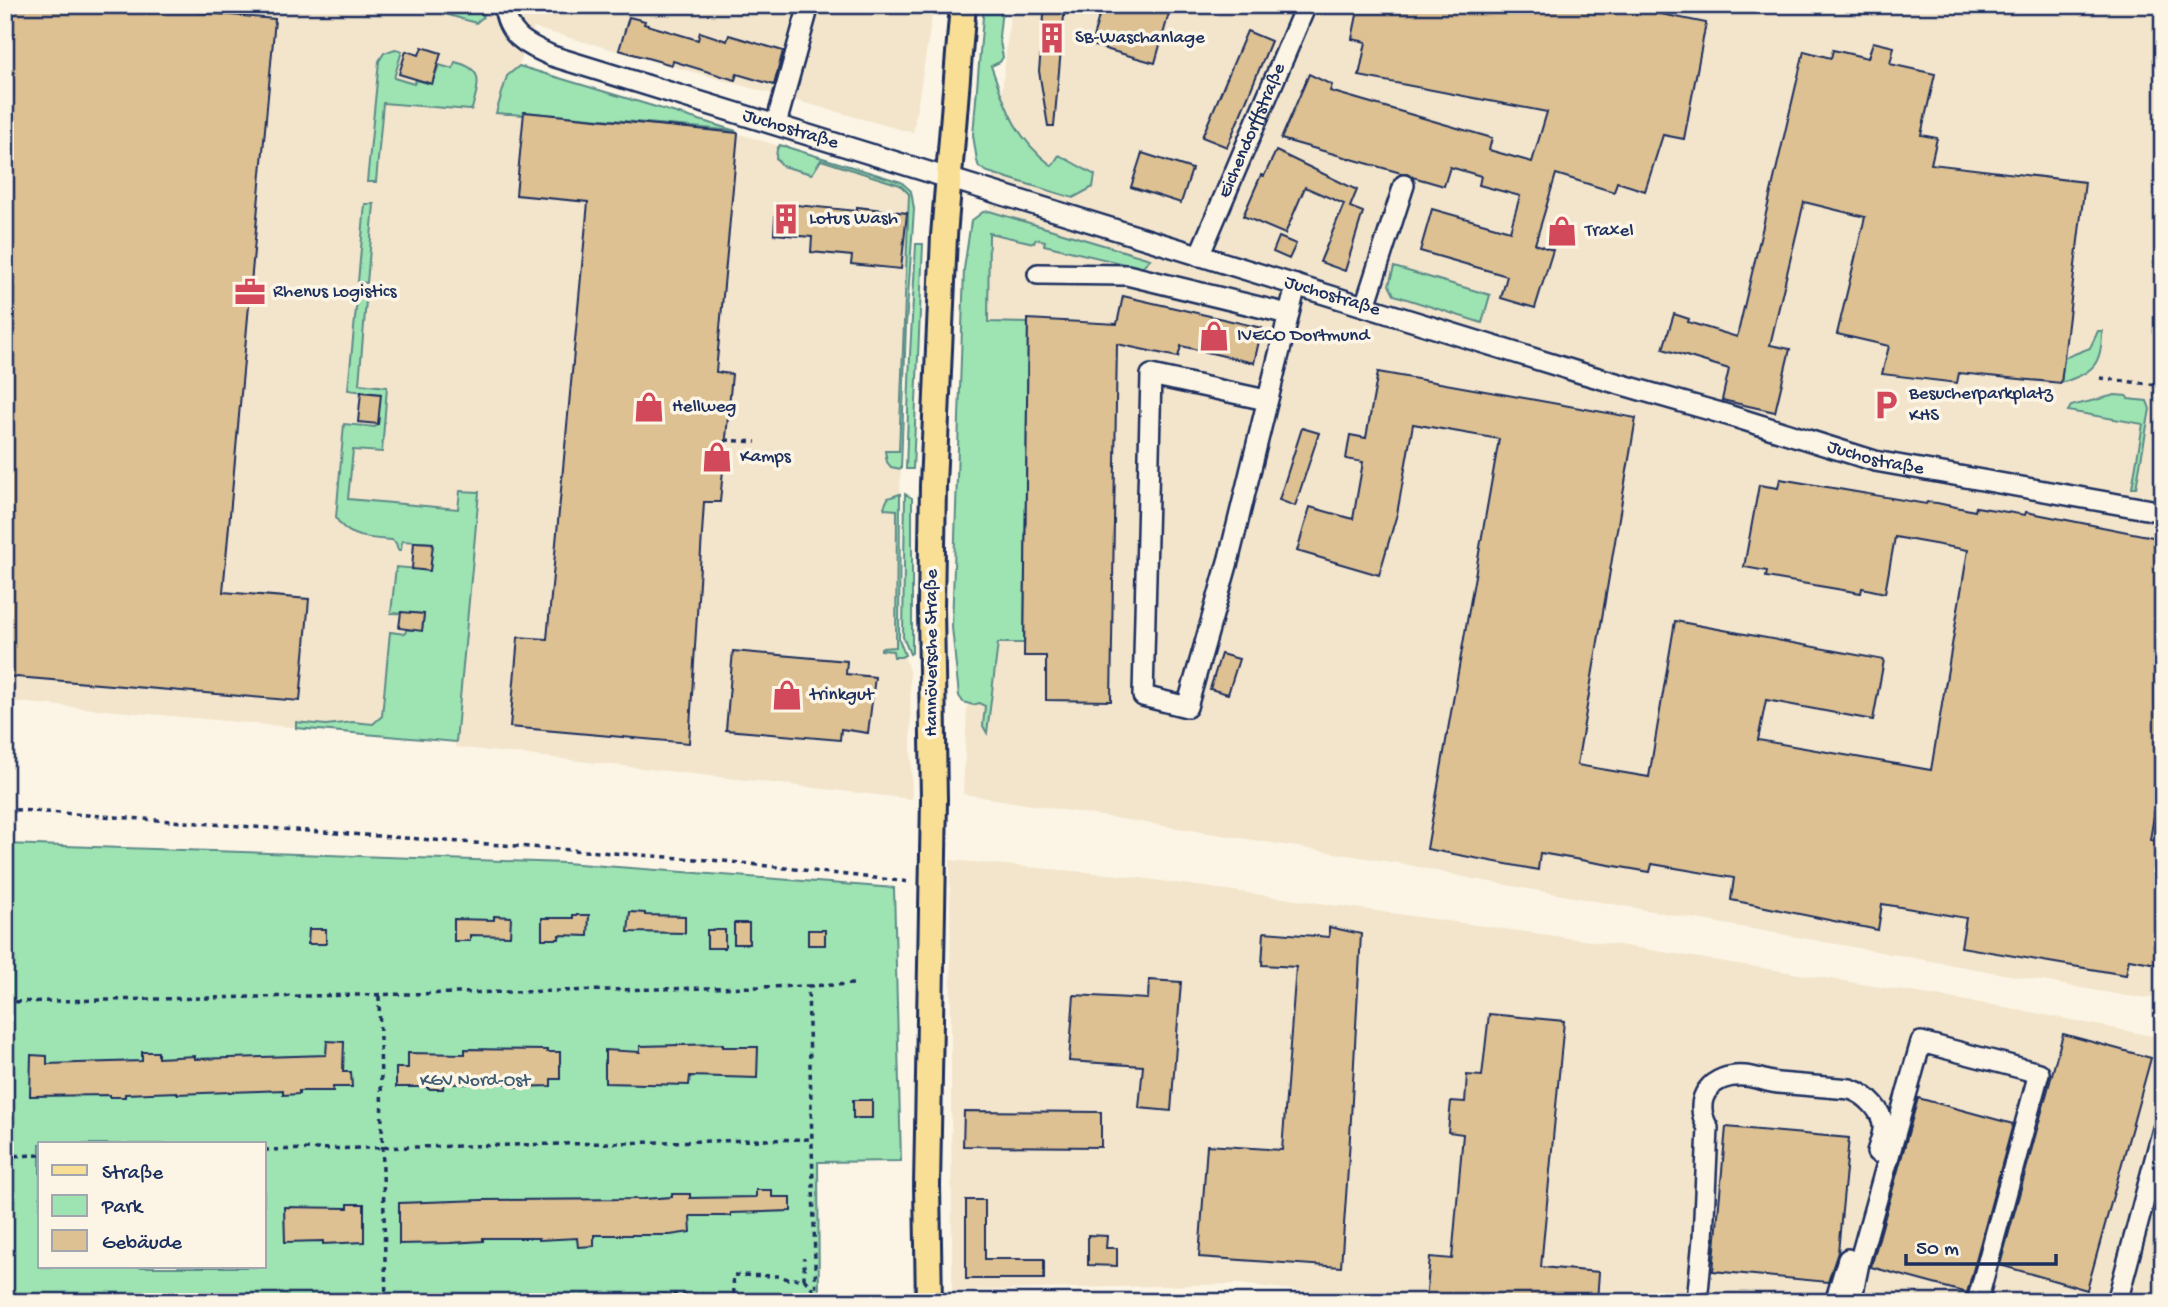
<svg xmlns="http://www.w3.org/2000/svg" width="2168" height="1307" font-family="'Gochi Hand',sans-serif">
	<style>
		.built { fill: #f3e5cc }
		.green { fill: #9de4b2; stroke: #5c8a88; stroke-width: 2; fill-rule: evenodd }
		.building { fill: #ddc192; stroke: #1b2f5e; stroke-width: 2 }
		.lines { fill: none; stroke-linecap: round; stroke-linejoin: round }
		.minor-casing { stroke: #1b2f5e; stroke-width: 24 }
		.major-casing { stroke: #1b2f5e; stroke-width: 30 }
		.path { stroke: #1b2f5e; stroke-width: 3.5; stroke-dasharray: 5 5; stroke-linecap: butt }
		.minor { stroke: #fcf5e5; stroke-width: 19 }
		.major { stroke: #f9df96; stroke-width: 24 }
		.labels { text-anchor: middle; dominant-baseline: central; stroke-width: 7; stroke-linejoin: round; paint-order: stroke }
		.poi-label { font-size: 19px; fill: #1b2f5e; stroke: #fcf5e5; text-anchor: start }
		.street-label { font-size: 19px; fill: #1b2f5e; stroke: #fcf5e5 }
		.park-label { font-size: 19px; fill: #3c5c73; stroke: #fcf5e5 }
	</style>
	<rect width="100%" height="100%" fill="#fcf5e5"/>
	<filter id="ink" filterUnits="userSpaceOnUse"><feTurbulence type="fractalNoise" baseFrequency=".0143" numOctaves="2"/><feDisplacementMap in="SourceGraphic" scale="14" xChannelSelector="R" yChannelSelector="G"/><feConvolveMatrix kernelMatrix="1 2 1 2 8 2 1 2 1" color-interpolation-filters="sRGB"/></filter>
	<g filter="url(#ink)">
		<!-- built -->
		<path class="built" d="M5 5H934L913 133 534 28 519 65 907 186 913 198 914 209 906 325 900 494 899 639 910 674 912 799 455 747V742L5 701Z
			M1011 5H2163V999L2126 996 1473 879 1404 864 963 794 989 218Z
			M950 860 1119 875 1626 946 2005 1007 2163 1038V1302H1406L1238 1284 952 1291Z"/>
		<!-- green -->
		<path class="green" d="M414 5H484L483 17 476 23Z
			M984 5H1001L1002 8 999 37 1003 57 1000 62 991 66C1007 110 1014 136 1052 166L1059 155 1095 175 1093 187 1073 198 988 172 979 167 977 161 973 135Z
			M395 49 402 51 394 78 414 84 416 80 432 84 439 65 453 69 455 62C486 69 478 85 472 109L470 110 383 103 376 182H367L379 61 384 53Z
			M519 66 736 131 524 112 523 115 496 113 507 76Z
			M780 145 901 182 911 191 914 209 906 325 901 469 891 467 887 462 885 451H899L909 194 900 185 821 160 812 174 782 166 776 158 777 149Z
			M365 204H374L367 283 358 282Z
			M989 211 1150 259 1141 268 1044 245 1045 241 1036 239 1034 243 989 233 988 322 1028 323 1024 643H998L987 733 983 726 985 706 979 703 973 705 963 702 959 696 952 627 964 269 971 221 983 212Z
			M916 244H923L913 469H906L910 355Z
			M1394 267 1490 295 1482 323 1394 295 1389 285Z
			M358 288 367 289 359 384 387 387 382 452 353 450 348 499 458 509 460 491 479 492 456 742 296 728V722L326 725 353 722 373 724 382 716 390 632 405 634 406 630H422L424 614 391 613 396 567 430 570 433 543 402 541 401 550H398L396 543 392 540C370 538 348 539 336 518L344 424 375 427 378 424 380 394 348 390Z
			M2098 331H2102C2102 367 2092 372 2061 383L2064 358 2090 348Z
			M2115 395 2127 396 2128 399 2147 401 2150 409 2136 488H2132L2143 424 2068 411 2071 406Z
			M900 494 899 639 905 655 901 657H894L893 651 881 650V648L896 647 897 510 885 509 884 507 888 498Z
			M905 494 912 498V653L910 654 903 637Z
			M5 844 565 863 894 888 901 1161 818 1162 819 1302H5ZM40 1144H264V1267H40Z"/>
		<!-- building -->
		<path class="building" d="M5 5H118L275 19 223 592 309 599 300 701 5 676Z
			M1045 5H1065L1054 126H1048L1039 71Z
			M1102 5H1141L1169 13 1155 63 1091 45Z
			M1359 5H1617L1706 23 1684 139 1663 135 1645 191 1617 182 1614 192 1556 174 1535 244 1553 250 1535 308 1501 298 1507 276 1420 251 1432 209 1510 231 1520 196 1479 185 1481 176 1450 167 1444 186 1413 177 1407 173H1401L1281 139 1309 74 1332 85 1330 91 1492 138 1489 150 1532 162 1547 112 1359 76 1366 42 1352 39Z
			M629 17 645 21 644 24 698 40 700 32 727 41 729 35 783 51 774 85 737 74 735 80 673 61 672 65 619 50Z
			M1247 31 1271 41 1227 147 1202 137Z
			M1873 42 1894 47 1890 64 1935 74 1921 135 1937 138 1931 164 2085 182 2061 383 1959 373 1957 383 1882 374 1889 346 1837 334 1865 217 1804 202 1770 345 1790 349 1775 412 1722 400 1729 369 1663 349 1674 314 1689 319 1688 322 1737 337 1804 51 1831 58 1833 50 1868 58Z
			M422 47 441 53 432 84 399 74 406 51 419 55Z
			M524 112 738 133 716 372 732 374 720 502H704L689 743 510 727 518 637 547 639 588 202 516 195Z
			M1276 151 1357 190 1350 207 1363 212 1345 271 1320 262 1344 204 1305 187 1285 234 1243 216 1261 175 1264 176Z
			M1142 153 1192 169 1181 203 1131 187Z
			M776 203 857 211V207L907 213 901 269 851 264 852 256 811 252 812 237 774 234Z
			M1279 237 1296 244 1289 259 1273 252Z
			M1123 296 1262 328 1254 363 1181 346 1178 357 1117 344 1111 701 1046 700V656H1024L1028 319 1117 324Z
			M1378 372 1636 418 1577 765 1649 777 1675 621 1884 660 1873 720 1766 700 1758 740 1931 770 1968 550 1895 537 1885 593 1862 588 1861 593 1766 577 1767 571 1744 567 1759 485 1778 488 1780 479 1926 504 1927 502 1937 503 1975 511 1976 507 2025 515 2026 512 2163 539V761L2150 840 2163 842V965L2129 959 2126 975 1961 947 1966 918 1882 904 1878 930 1731 900 1734 878 1652 864 1650 872 1540 853 1538 870 1427 849 1499 439 1413 424 1397 514 1379 575 1297 551 1310 507 1353 519 1363 462 1346 459 1350 435 1366 438Z
			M361 392 381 394 378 424 358 422Z
			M1302 428 1319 433 1295 506 1279 500Z
			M414 542 433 543 430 571 412 569Z
			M401 612 424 614 422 631 399 628Z
			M733 651 847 661 846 674 875 677 868 733 841 729 840 740 726 730Z
			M1221 654 1239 659 1228 694 1210 689Z
			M630 912 645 913V915L685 916V933L628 932Z
			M573 915H589L588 936 559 935V939H542V918H573Z
			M494 916 511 917 510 936 470 935V941H454V919L494 920Z
			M734 923H749V944H734Z
			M1329 927 1361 934 1349 1155 1341 1267 1199 1257 1207 1145 1282 1150 1296 967 1262 965 1264 932 1329 937Z
			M309 929H326V944H308Z
			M707 930H725V948H707Z
			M808 930H825V945H808Z
			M1149 980 1181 982 1171 1111 1139 1108 1143 1066 1069 1061 1074 995 1148 999Z
			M1489 1014 1564 1021 1541 1267 1599 1272 1597 1302H1453L1426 1300 1430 1257 1452 1259 1463 1134 1448 1132 1451 1101 1465 1102 1467 1075 1482 1076Z
			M2063 1034 2151 1058 2087 1290 2000 1265Z
			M327 1041 344 1042 343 1072H351L352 1087H333V1091H299V1094L283 1095V1090L177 1094V1092L125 1094V1097H110V1095L30 1096 31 1055 47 1056V1064L142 1061V1052H158V1058L195 1056V1059L326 1055Z
			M723 1044V1047H758L757 1078 690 1076 689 1085 605 1083V1050L640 1052V1046Z
			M465 1049 547 1050V1052H560V1079H551V1086L513 1087V1083L443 1084V1089H428V1087H396V1068H408V1053L465 1054Z
			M1918 1098 2013 1124 1967 1293 1871 1267Z
			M853 1100H872V1118H853Z
			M964 1111 1101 1112V1147L963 1146Z
			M1726 1127 1849 1138 1838 1252 1828 1282 1713 1271Z
			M756 1190H772V1197H791V1211L731 1213V1216H690L691 1232 670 1235H594V1246L578 1247 577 1238 539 1240V1238H483V1241L450 1243 399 1244V1203L482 1200 643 1199 672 1197V1194H690V1198L756 1197Z
			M966 1200H985V1259H1044V1279H966Z
			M348 1204H364V1242L323 1244V1241L285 1242 284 1207 348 1208Z
			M1088 1235 1107 1236 1106 1248H1117V1266L1088 1265Z"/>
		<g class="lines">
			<!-- minor casing -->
			<g class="minor-casing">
				<g id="minor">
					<path id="s1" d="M504 5C507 36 526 44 552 56L1581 373 1731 416 1875 461 2163 512"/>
					<path d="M776 124 809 5"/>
					<path id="s2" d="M1199 256 1306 5"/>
					<path d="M1038 274 1127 275 1288 314"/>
					<path d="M1365 306 1404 185"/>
					<path d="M1266 400 1151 375 1143 696 1187 707 1229 558 1296 285"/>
					<path d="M1697 1302 1703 1239 1708 1128C1691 1098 1712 1073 1745 1076 1757 1077 1767 1082 1778 1083 1802 1085 1826 1087 1850 1089 1866 1094 1885 1112 1883 1130 1882 1138 1879 1145 1877 1152"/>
					<path d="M1835 1302 1848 1259"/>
					<path d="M1851 1302 1859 1263 1921 1042 2039 1073 1977 1302"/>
					<path d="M2117 1302 2163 1129"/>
				</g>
			</g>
			<!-- major casing -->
			<g class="major-casing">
				<path id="major" d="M929 1302 927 1186 934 799 931 608 933 485 944 236 963 5"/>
			</g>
			<!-- path -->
			<path class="path" d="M2100 378 2157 385
				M725 440 756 442
				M5 809 723 861 910 882
				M808 986 854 984
				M379 996 386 1302
				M5 1002 808 986 816 1302
				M264 1150 811 1139
				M5 1156 40 1155
				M804 1279 814 1291
				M734 1294 733 1275 779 1276 788 1279H804V1258
				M362 1302 703 1294"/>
			<!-- minor -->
			<use href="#minor" class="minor"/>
			<!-- major -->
			<use href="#major" class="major"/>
		</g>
	</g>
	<!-- icons -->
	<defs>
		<g id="building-bare" transform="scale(2.415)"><path d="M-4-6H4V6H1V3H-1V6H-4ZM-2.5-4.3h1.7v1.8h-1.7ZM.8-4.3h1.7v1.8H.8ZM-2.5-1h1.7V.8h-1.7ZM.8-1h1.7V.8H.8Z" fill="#d1495b" stroke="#fcf5e5" stroke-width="2.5" paint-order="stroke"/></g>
		<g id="shop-bare" transform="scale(2.415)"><path d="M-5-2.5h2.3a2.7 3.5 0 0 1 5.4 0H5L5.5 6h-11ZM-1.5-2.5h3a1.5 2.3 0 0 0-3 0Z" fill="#d1495b" stroke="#fcf5e5" stroke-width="2.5" paint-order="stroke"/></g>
		<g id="office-bare" transform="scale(2.415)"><path d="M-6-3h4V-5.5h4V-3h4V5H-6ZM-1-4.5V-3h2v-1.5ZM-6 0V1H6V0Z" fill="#d1495b" stroke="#fcf5e5" stroke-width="2.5" paint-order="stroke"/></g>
		<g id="parking-bare" transform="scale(2.415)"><path d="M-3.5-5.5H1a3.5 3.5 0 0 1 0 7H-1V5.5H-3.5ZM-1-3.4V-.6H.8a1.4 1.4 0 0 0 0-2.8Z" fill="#d1495b" stroke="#fcf5e5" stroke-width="2.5" paint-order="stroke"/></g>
	</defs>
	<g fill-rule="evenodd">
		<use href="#building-bare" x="1052" y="38"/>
		<use href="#building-bare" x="786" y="219"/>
		<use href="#shop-bare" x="1562" y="231"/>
		<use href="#office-bare" x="250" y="292"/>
		<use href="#shop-bare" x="1214" y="336"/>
		<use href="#parking-bare" x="1886" y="405"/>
		<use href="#shop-bare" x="649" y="407"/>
		<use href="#shop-bare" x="717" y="457"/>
		<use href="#shop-bare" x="787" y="695"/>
	</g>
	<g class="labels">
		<!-- poi labels -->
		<g class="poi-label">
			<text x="1075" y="38">SB-Waschanlage</text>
			<text x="809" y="219">Lotus Wash</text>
			<text x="1585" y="231">Traxel</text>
			<text x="273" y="292">Rhenus Logistics</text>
			<text x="1237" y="336">IVECO Dortmund</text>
			<text x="1909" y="394">Besucherparkplatz<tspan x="1909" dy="22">KHS</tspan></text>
			<text x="672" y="407">Hellweg</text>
			<text x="740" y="457">Kamps</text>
			<text x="810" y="695">trinkgut</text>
		</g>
		<!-- street labels -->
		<g class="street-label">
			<text stroke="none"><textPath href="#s1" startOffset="324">Juchostraße</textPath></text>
			<text stroke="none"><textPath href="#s2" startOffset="136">Eichendorffstraße</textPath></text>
			<text stroke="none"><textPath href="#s1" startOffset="891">Juchostraße</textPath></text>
			<text stroke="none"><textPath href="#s1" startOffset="1458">Juchostraße</textPath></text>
			<text transform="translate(932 653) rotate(-90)">Hannöversche Straße</text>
		</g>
		<!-- park labels -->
		<g class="park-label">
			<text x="475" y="1081">KGV Nord-Ost</text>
		</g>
	</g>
	<!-- margin -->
	<rect width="2168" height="1307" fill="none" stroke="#fcf5e5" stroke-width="28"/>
	<rect x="14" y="14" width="2140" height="1279" fill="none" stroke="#1b2f5e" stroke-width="2.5" filter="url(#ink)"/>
	<!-- legend -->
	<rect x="38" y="1142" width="228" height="126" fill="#fcf5e5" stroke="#a2a6af" stroke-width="2"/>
	<rect x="52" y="1165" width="35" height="10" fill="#f9df96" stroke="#a2a6af" stroke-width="2"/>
	<text x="102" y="1178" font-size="21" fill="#1b2f5e">Straße</text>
	<rect x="52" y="1195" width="35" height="21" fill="#9de4b2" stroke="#a2a6af" stroke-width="2"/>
	<text x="102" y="1212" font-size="21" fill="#1b2f5e">Park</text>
	<rect x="52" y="1230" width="35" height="21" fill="#ddc192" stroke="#a2a6af" stroke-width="2"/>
	<text x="102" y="1248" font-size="21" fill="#1b2f5e">Gebäude</text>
	<!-- scale -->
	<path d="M1906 1254v10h150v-10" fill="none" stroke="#1b2f5e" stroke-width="3.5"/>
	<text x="1916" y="1254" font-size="21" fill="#1b2f5e" stroke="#fcf5e5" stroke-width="5" paint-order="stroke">50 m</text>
</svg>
